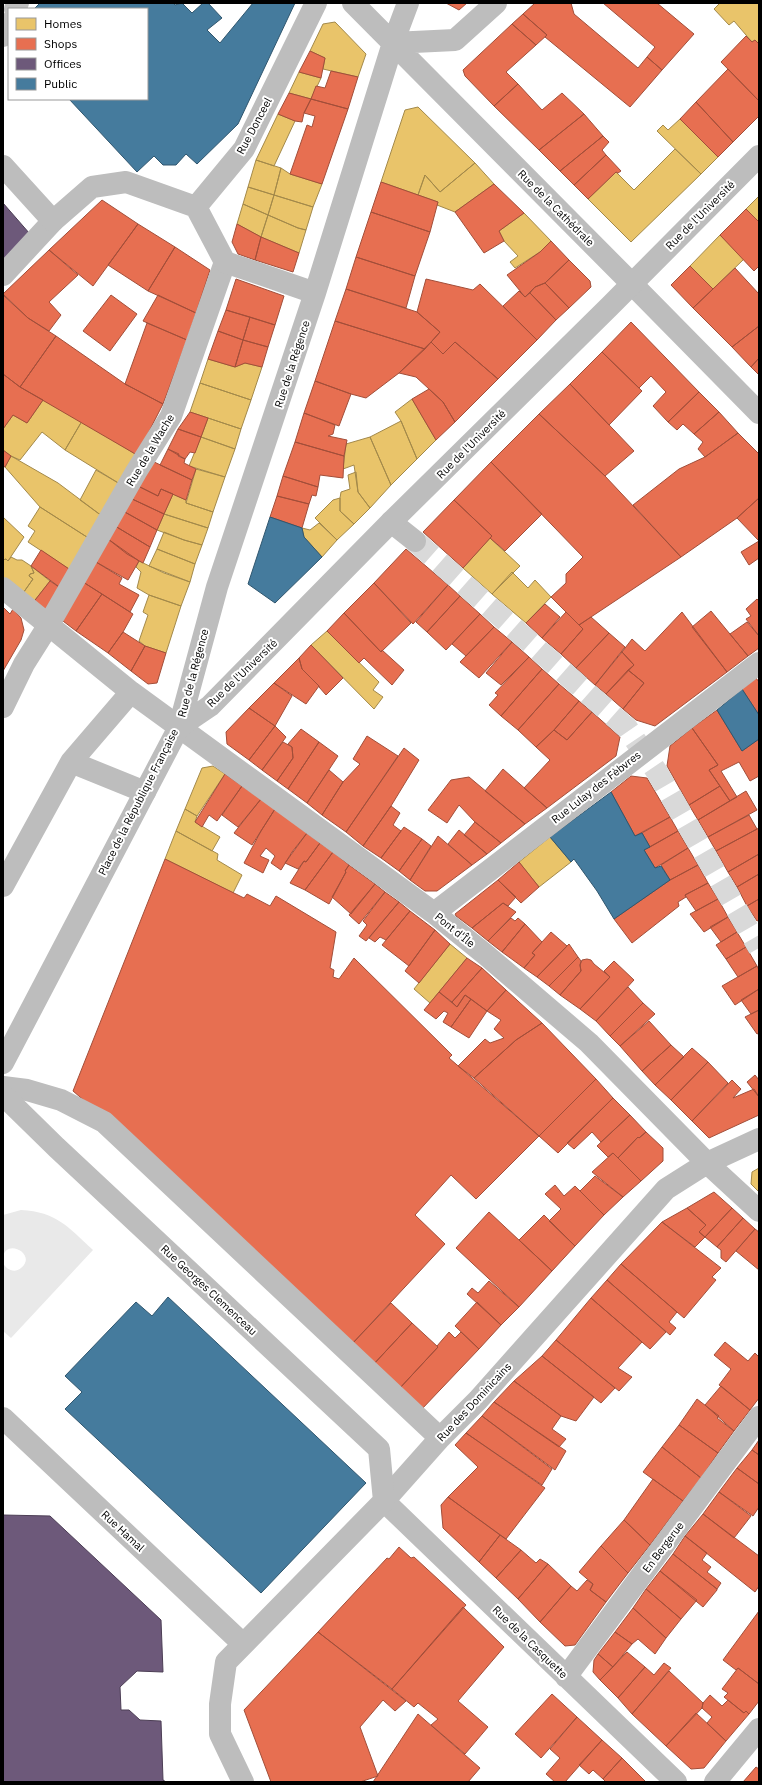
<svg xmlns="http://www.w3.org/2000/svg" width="762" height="1785" font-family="'IBM Plex Sans',sans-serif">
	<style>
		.green { fill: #e9e9e9 }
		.homes { fill: #e9c46a; stroke: #a3894a }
		.shops { fill: #e76f51; stroke: #a24e39 }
		.offices { fill: #6d597a; stroke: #4c3e55 }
		.public { fill: #457b9d; stroke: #30566e }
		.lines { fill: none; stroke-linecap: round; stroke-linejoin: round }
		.pedestrian-tunnel { stroke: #d9d9d9; stroke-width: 22; stroke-dasharray: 22 11; stroke-linecap: butt }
		.pedestrian { stroke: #bdbdbd; stroke-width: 22 }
		.minor { stroke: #bdbdbd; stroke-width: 22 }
		.labels { text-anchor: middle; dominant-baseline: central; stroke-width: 4; stroke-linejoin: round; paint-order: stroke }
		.street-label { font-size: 11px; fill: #000; stroke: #fff }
	</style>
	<rect width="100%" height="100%" fill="#fff"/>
	<!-- green -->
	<path class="green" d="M21 1210C57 1212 68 1227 93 1250L11 1338 3 1331V1263C6 1269 14 1274 21 1268 38 1254 5 1237 3 1258V1215Z"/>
	<!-- homes -->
	<path class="homes" d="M720 3H759V44L755 40 752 42 734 21 729 25 714 9Z
		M335 22 366 54 358 77 323 69 325 58 310 51 323 24Z
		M299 72 321 78 311 99 289 93Z
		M418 107 475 163 440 192 425 175 418 195 381 182 405 110Z
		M278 114 295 121 274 166 256 160Z
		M680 119 718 157 701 174 657 131 663 125 668 130Z
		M675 149 701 174 631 242 588 199 616 172 634 190Z
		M256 160 281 168 274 195 248 187Z
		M475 163 494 184 455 212 437 205 438 202 418 195 425 175 440 192Z
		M281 168 290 174 322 184 313 207 274 195Z
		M248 187 274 195 268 215 243 204Z
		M274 195 313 207 306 230 298 228 268 215Z
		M759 196V222L746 209Z
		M243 204 268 215 261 237 237 224Z
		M524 213 551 241 540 252 515 268 510 262 518 256 504 241 499 231Z
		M268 215 298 228 306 230 299 253 261 237Z
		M720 235 744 259 713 289 690 266Z
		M208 359 235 367 245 363 262 367 251 400 200 383Z
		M200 383 251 400 241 429 190 412Z
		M412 399 436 440 417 459 401 421 395 412Z
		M43 400 82 421 65 450 42 432 20 460 11 456 3 450V429L13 415 27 423Z
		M208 418 241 429 235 449 201 437Z
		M82 421 137 455 120 484 65 450Z
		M401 421 417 459 391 485 370 437Z
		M201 437 235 449 225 477 189 466Z
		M370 437 391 485 370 508 358 492 354 465 343 469 346 444Z
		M11 456 58 483 102 516 90 539 40 507 5 467Z
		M196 469 225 477 213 512 186 503Z
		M96 470 120 484 102 516 80 500Z
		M356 472 358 492 370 508 354 524 340 511V498L341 492 350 489 348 475Z
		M173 494 186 500V503L213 512 208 528 164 514Z
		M340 498V511L354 524 337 540 315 518 333 500Z
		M40 507 90 539 72 571 28 542 35 531 28 526Z
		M164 514 208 528 202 545 184 540 157 530Z
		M3 517 24 537 8 561 6 559 3 560Z
		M319 523 337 540 322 557 304 537 302 528 310 530Z
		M164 532 184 540 202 545 195 564 157 549Z
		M490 538 520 566 492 594 463 568Z
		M157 549 195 564 190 582 149 566Z
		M11 557 17 560H22L31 566 34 573 30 574 29 576 33 579 21 596 3 579V560L6 559 8 561Z
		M139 561 164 573 190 582 181 606 149 595 137 588 141 572 136 567Z
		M31 566 50 581 32 604 21 596 33 579 29 576 30 574 34 573Z
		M512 572 528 588 535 580 551 597 526 623 492 594Z
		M149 595 181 606 166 653 145 646 139 641 148 615 143 612Z
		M327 631 379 682 373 690 383 697 374 709 311 645Z
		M213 766 225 774 197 816 185 809 202 768Z
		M185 809 197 816 195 822 220 837 212 851 176 831Z
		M176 831 218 854 217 860 242 875 233 893 165 859Z
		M550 837 571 862 539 887 519 862Z
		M450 944 467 958 430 1003 414 989Z
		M759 1168V1192L751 1184 752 1172Z"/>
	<!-- shops -->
	<path class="shops" d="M446 3H467L459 10Z
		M535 3H571L574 14 638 68 647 57 662 70 630 107 545 37 547 35 523 14Z
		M603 3H657L694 34 662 70 647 57 655 47Z
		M523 14 547 35 536 45 512 24Z
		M512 24 536 45 506 72 518 84 494 106 465 76 463 70Z
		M746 36 752 42 755 40 759 44V101L721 62Z
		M310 51 325 58 321 78 299 72Z
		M728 69 759 101V116L733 142 696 102Z
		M331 71 358 77 348 109 311 99 316 86 325 88Z
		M518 84 542 110 562 93 584 114 539 150 494 106Z
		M289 93 311 99 304 113 302 122 295 121 278 114Z
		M311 99 348 109 322 184 290 174 307 125 312 127 315 116 304 113Z
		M696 102 733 142 718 157 680 119Z
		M584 114 603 136 560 171 539 150Z
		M603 136 609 142 602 150 606 155 574 185 560 171Z
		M606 155 621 171 618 173 616 172 588 199 574 185Z
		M381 182 438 202 430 232 371 212Z
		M494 184 524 213 499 231 504 241 484 253 455 212Z
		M102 200 138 224 93 286 49 250Z
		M746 209 759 222V266L754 271 720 235Z
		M371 212 430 232 415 276 356 257Z
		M138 224 175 247 148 291 108 265Z
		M237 224 261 237 255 260 238 254 232 242Z
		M261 237 299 253 293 272 255 260Z
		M551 241 569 260 545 283 535 287 525 297 507 275 540 252Z
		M175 247 210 270 196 313 148 291Z
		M49 250 78 275 49 302 61 315 49 331 28 318 3 294Z
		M356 257 415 276 406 308 346 289Z
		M569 260 590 281 591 287 569 308 545 283Z
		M690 266 713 289 693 308 671 285Z
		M735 268 759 294V326L732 347 693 308Z
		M236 279 284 296 275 325 226 310Z
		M426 279 473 290 480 284 537 340 498 379 455 342 443 354 431 342 440 332 417 312Z
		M545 283 569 308 556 320 530 293 535 287Z
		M346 289 417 312 440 332 425 349 335 321Z
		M519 291 525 297 530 293 556 320 537 340 503 306Z
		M3 295 28 318 56 336 20 387 3 374Z
		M111 295 137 314 110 351 83 331Z
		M158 295 196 313 187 340 143 321Z
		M226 310 250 317 243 340 218 331Z
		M250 317 275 325 268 347 243 340Z
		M335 321 425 349 399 373 366 398 351 394 315 381Z
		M631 322 699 392 668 422 653 406 666 392 651 376 639 388 602 352Z
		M147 323 187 340 163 404 125 384Z
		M759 326V358L751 367 732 347Z
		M218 331 243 340 235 367 208 359Z
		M56 336 125 384 163 404 137 455 20 387Z
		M243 340 268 347 262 367 245 363 235 367Z
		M431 342 443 354 455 342 498 379 455 422 443 402 429 389 416 377 399 373Z
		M602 352 642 391 609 425 570 384Z
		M759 358V375L751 367Z
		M3 374 20 387 43 400 27 423 13 415 3 429Z
		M315 381 351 394 339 426 304 413Z
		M570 384 634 451 605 476 539 414Z
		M429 389 443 402 455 422 436 440 412 399Z
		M699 392 719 412 694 434 683 424 677 430 668 422Z
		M190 412 208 418 201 437 178 429Z
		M719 412 738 433 705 457 698 449 703 442 694 434Z
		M304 413 335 425 333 434 328 436 347 440 344 456 295 442Z
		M539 414 605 476 681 557 579 625 551 597 566 583V574L583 557 491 462Z
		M178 429 201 437 195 453 190 452 185 459 168 449Z
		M738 433 759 454V498L737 518 681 557 633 505 679 469 705 457Z
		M295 442 344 456 343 478 320 475 318 487 283 476Z
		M168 449 179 454 178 456 185 459 184 463 196 469 192 480 160 465Z
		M3 450 11 456 5 467 3 466Z
		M150 460 192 480 186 500 161 489 158 496 136 485Z
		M491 462 542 514 505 551 490 538 492 536 454 500Z
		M283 476 318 487 316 496 312 495 309 504 277 496Z
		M136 485 158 496 161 489 173 494 164 514 130 498Z
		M277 496 309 504 302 528 270 517Z
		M130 498 164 514 157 530 123 511Z
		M759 498V541L737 518Z
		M454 500 492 536 463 568 423 532Z
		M123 511 157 530 150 547 115 526Z
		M115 526 150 547 143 563 127 554 108 539Z
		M108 539 139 561 128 580 96 562Z
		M759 541V558L749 565 741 552Z
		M406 549 448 585 413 624 374 583Z
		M41 550 72 571 62 589 31 566Z
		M96 562 122 578 119 584 139 595 130 612 83 582Z
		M50 581 62 589 43 614 32 604Z
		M83 582 102 594 76 631 59 618Z
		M374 583 411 623 381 652 344 613Z
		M448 585 460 596 427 632 416 622Z
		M102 594 133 614 123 632 108 653 76 631Z
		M460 596 480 614 446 650 427 632Z
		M757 599 759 601V636L746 619 751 616 746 609Z
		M545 604 560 617 542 638 526 623Z
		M3 607 10 614 13 609 21 618 24 630 21 640 3 671Z
		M711 611 748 656 727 672 692 627Z
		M566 612 583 629 561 654 542 638Z
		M682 612 727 672 655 726 636 720 623 709 644 683 628 670 634 665 622 652 632 639 645 651Z
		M344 613 381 652 382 650 404 670 392 685 364 658 359 663 327 631Z
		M480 614 494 627 466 656 452 644Z
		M591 617 609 633 576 668 561 654 583 629 579 625Z
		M747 622 759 636V648L748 656 730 634Z
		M494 627 512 642 479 678 460 662Z
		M123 632 145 646 131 671 108 653Z
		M609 633 625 647 595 685 576 668Z
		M512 642 529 657 501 685 486 673Z
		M311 645 343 678 326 695 319 687V686L302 669 299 658Z
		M145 646 166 653 157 683 148 684 131 671Z
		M622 652 634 665 606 694 595 685Z
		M529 657 542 669 501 716 489 705 498 695 495 693Z
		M299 658 302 669 319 686 306 704 274 683Z
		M542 669 559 684 518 730 501 716Z
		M628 670 644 683 623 709 606 694Z
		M756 678 759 682V715L742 689Z
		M274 683 292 696 275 726 249 708Z
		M559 684 579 701 554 730 536 747 518 730Z
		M579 701 592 712 567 740 554 730Z
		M249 708 275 726 249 760 227 744 226 732Z
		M717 710 742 751 759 739V776L750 781 739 762 721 771 737 797 730 801 709 770 718 765 692 728Z
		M592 712 620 737 616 756 547 808 524 788 550 760 536 747 554 730 567 740Z
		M275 726 286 737 262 770 249 760Z
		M692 728 718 765 709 770 720 786 689 805 667 766 670 746Z
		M301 729 319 742 288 789 277 781 293 758 292 747 288 744Z
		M367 736 398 756 346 832 322 815 343 782 360 764 353 759Z
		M283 742 292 747 293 758 277 781 262 770Z
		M319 742 338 756 307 803 288 789Z
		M404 748 419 760 391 806 363 846 346 832Z
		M503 769 547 808 525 824 485 791Z
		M329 770 343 782 322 815 307 803Z
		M225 774 242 786 217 821 209 815 202 827 195 822Z
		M631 776 647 778 670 817 635 836 611 792Z
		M469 777 525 824 501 843 475 822 459 805 447 823 428 810 451 780Z
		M242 786 261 799 238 827 222 815Z
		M720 786 730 801 698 820 689 805Z
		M746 791 757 810 708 837 698 820Z
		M261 799 275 809 252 845 234 833Z
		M391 806 400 813 393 825 401 831 381 858 363 846Z
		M275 809 307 833 292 852 281 870 271 863 275 856 266 848 260 856 269 860 263 873 244 863 261 831Z
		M749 815 757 829 716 851 708 837Z
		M670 817 678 831 650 847 642 833Z
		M475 822 501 843 487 854 464 835Z
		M404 827 422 839 399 871 381 858Z
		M759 828V854L728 872 716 851Z
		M459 830 487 854 472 865 448 844Z
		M678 831 688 848 655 868 644 850Z
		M307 833 320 843 306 862 304 861 298 869 285 863Z
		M438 836 472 865 437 891H425L410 880Z
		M422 839 431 846 410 880 399 871Z
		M320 843 333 852 305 890 290 883 304 861 306 862Z
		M688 848 698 865 670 880 661 865Z
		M333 852 349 865 345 871 346 872 329 904 305 890Z
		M759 854V874L737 887 728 872Z
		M165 859 244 898 247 894 270 906 276 896 336 932 330 968 334 970 333 977 339 979 354 958 452 1055 449 1058 539 1136 476 1199 451 1175 415 1215 445 1244 351 1345 172 1176 73 1091Z
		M519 862 539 887 521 903 498 880Z
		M349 865 375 884 351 914 332 897 346 872 345 871Z
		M698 865 708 883 685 895 686 897 678 902 679 906 632 943 614 919 670 880Z
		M759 874V899L747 906 737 887Z
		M498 880 516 897 508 906 503 903 472 928 456 916 455 914Z
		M708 883 718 899 696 911 685 895Z
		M375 884 385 892 359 924 349 915Z
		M385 892 399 902 366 941 359 936 367 925 363 921Z
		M718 899 728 917 704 932 690 914Z
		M759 899V920L757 921 747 906Z
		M399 902 410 911 386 940 380 937 375 942 369 938Z
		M503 903 516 912 488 941 472 928Z
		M410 911 435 930 409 966 382 945Z
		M728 917 737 932 721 942 710 927Z
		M511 918 515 921 518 918 525 924 502 952 488 941Z
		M525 924 542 942 532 953 535 955 524 968 502 952Z
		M435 930 450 944 419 983 405 971Z
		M551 932 567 946 537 977 524 968 535 955 532 953Z
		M737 932 746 947 726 959 716 945Z
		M569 944 578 957 549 986 537 977Z
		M746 947 757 966 738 977 726 959Z
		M578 957 581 961 580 965 581 971 560 995 549 986Z
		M467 958 482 968 452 1002 439 992Z
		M587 959 591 960 594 964 610 977 580 1009 560 995 581 971 580 965 582 960Z
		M614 961 634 980 596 1021 580 1009 610 977 604 971Z
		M757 966 759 970V989L735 1005 722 986Z
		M482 968 506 990 487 1011 465 995 457 1007 452 1002Z
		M628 987 643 1003 610 1036 596 1021Z
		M759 989V1010L751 1014 741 1000Z
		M506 990 542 1023 516 1040 474 1078 458 1066 485 1039 490 1043 504 1038 494 1029 501 1020 487 1011Z
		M439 992 457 1007 465 995 471 999 451 1027 443 1022 448 1013 444 1011 436 1019 424 1010Z
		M471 999 487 1011 469 1038 451 1027Z
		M643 1003 655 1014 620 1046 610 1036Z
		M759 1010V1033L757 1034 745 1017Z
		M649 1021 671 1045 642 1071 620 1046Z
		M542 1023 596 1079 539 1136 474 1078 516 1040Z
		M671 1045 684 1057 655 1085 642 1071Z
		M692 1048 708 1062 671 1100 655 1085Z
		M708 1062 728 1083 692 1121 671 1100Z
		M755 1075 759 1080V1097L747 1082Z
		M596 1079 613 1098 558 1153 539 1136Z
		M732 1080 741 1089 733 1098 754 1089 759 1097V1115L709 1138 692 1121Z
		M613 1098 630 1115 601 1142 592 1132 574 1149 567 1143Z
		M630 1115 646 1132 639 1138 638 1137 618 1158 613 1153 608 1157 597 1146Z
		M646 1132 663 1148V1161L641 1181 618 1158 638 1137 639 1138Z
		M613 1153 641 1181 623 1197 592 1172Z
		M595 1176 623 1197 604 1215 580 1191Z
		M555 1185 564 1196 575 1186 604 1215 575 1246 549 1221 561 1209 545 1194Z
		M714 1192 732 1208 705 1237 699 1232 706 1225 687 1208Z
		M687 1208 706 1225 699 1232 705 1237 695 1247 662 1222Z
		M732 1208 743 1218 717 1247 705 1237Z
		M489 1212 552 1271 519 1307 456 1248Z
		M544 1215 575 1246 552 1271 519 1240Z
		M743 1218 755 1229 726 1262 721 1258V1250L717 1247Z
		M662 1222 721 1268 712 1277 716 1280 684 1318 621 1264Z
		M755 1229 759 1232V1270L736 1251Z
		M621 1264 677 1312 669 1322 676 1328 670 1335 607 1280Z
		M607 1280 666 1332 650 1349 591 1298Z
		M489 1281 519 1307 501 1325 467 1294 472 1288 478 1293Z
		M591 1298 642 1342 618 1368 632 1377 619 1391 556 1340Z
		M477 1302 501 1325 479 1349 455 1326Z
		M391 1303 412 1323 372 1366 351 1345Z
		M412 1323 438 1347 399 1389 372 1366Z
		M449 1332 455 1338 461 1332 479 1349 421 1410 399 1389 438 1347 437 1346Z
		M556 1340 615 1388 601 1403 542 1356Z
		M725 1342 748 1361 755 1353 759 1357V1398L750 1410 719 1385 731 1369 714 1355Z
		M542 1356 594 1397 576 1421 561 1416 514 1381Z
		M514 1381 561 1416 552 1429 566 1439 559 1447 494 1402Z
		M721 1386 750 1410 734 1431 705 1405Z
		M697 1399 719 1416 717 1418 734 1431 718 1453 679 1425Z
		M494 1402 566 1451 555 1470 482 1416Z
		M482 1416 552 1469 542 1485 466 1433Z
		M679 1425 718 1453 701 1478 662 1447Z
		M466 1433 545 1488 506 1539 448 1497 478 1467 455 1445Z
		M759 1440V1455L752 1450Z
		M662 1447 701 1478 683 1501 643 1472Z
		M752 1450 759 1455V1484L737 1468Z
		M737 1468 759 1484V1507L753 1516 719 1492Z
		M653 1479 683 1501 650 1545 624 1520Z
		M719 1492 751 1516 734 1538 703 1514Z
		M448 1497 500 1535 479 1562 443 1528 441 1505Z
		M703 1514 759 1556V1586L755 1592 685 1536Z
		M624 1520 650 1545 628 1573 601 1546Z
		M500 1535 521 1550 496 1578 479 1562Z
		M685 1536 707 1553 702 1560 711 1567 707 1572 721 1583 717 1589 673 1554Z
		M601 1546 628 1573 606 1602 590 1590 593 1584 579 1572Z
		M399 1547 411 1558 414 1557 466 1605 392 1689 318 1632 387 1558 389 1559Z
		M521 1550 536 1563 540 1559 548 1564 518 1599 496 1578Z
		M673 1554 717 1589V1590L703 1607 660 1571Z
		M548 1564 571 1586 540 1622 518 1599Z
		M660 1571 697 1600 681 1619 646 1589Z
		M587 1580 593 1584 590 1590 606 1602 575 1645 565 1646 540 1622 571 1586 577 1591Z
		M646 1589 681 1619 666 1638 633 1608Z
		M463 1607 504 1647 458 1701 488 1727 465 1754 431 1725 438 1719 418 1703 414 1707 392 1689Z
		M633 1608 666 1638 655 1654 638 1639 632 1644 615 1632Z
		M759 1611V1684L738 1668 736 1670 723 1660Z
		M318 1632 406 1701 395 1711 383 1700 360 1727 378 1776 360 1782H271L244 1710Z
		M615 1632 632 1644 613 1667 598 1654Z
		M627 1652 645 1667 618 1698 600 1680Z
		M598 1654 613 1667 600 1680 593 1672 594 1660Z
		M664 1663 671 1668 632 1714 618 1698 645 1667 654 1675Z
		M738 1668 759 1684V1701L749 1714 746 1711 744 1713 724 1697 728 1693 722 1689Z
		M669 1671 703 1703 702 1708 666 1746 632 1714Z
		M552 1694 577 1717 541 1758 515 1734Z
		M710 1695 722 1706 728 1700 744 1713 746 1711 749 1714 726 1741 707 1723 712 1717 702 1708 703 1703Z
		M696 1713 726 1741 704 1768 691 1769 666 1746Z
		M418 1714 480 1768 468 1782H373Z
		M577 1717 602 1740 565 1782H555L546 1774 560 1758 550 1749Z
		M602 1740 622 1758 603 1779 593 1770 589 1774 579 1765Z
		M622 1758 646 1782H606L603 1779Z
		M756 1767 759 1769V1782H743Z"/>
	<!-- offices -->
	<path class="offices" d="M3 203 30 234 3 261Z
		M3 1515 50 1516 161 1620 163 1672 137 1671 120 1687 121 1710H129L140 1720 161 1721 163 1780 166 1782H3Z"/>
	<!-- public -->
	<path class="public" d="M40 3H173L175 5 182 3 192 13 203 3H208L222 18 207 30 220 43 253 3H295L238 124 197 164 186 154 176 165H163L154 156 137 172 69 99H147V9H34Z
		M270 517 302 528 304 537 322 557 275 603 248 584Z
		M742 689 759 715V739L742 751 717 710Z
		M611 792 635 836 642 833 650 847 644 850 655 868 661 866 670 880 614 919 597 891 574 859 571 862 550 837Z
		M168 1297 366 1483 261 1593 65 1409 82 1392 65 1376 136 1302 152 1316Z"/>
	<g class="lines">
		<!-- pedestrian-tunnel -->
		<path class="pedestrian-tunnel" d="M415 541 627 728 657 772 759 948"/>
		<!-- pedestrian -->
		<path class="pedestrian" d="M3 275 53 221
			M632 284 759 413
			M391 522 415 541
			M3 588 131 692 434 913 486 955 589 1043 707 1163 759 1211
			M3 707 24 664 48 626 136 472 171 416 225 262
			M71 762 145 792
			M3 886 71 762 131 692
			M434 913 759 663
			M3 1087 27 1090 61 1100 104 1122 440 1438
			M566 1677 759 1417
			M676 1782 384 1501 440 1438 478 1400 666 1189 707 1163 759 1139
			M715 1782 759 1729"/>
		<!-- minor -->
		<path class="minor" d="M353 3 632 284
			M15 9 18 3
			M3 36 9 23
			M393 43 455 40 496 3
			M3 166 53 221 92 187 126 182 196 207
			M196 207 244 149 316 3
			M196 207 225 262 315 293
			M179 727 210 706 391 522 610 306 759 156
			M3 1063 179 727 217 587 315 293 393 43 408 3
			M3 1095 56 1147 379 1449 384 1501 226 1662 220 1704V1734L243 1782
			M3 1418 243 1644"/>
	</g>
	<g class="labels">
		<!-- street labels -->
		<g class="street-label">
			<text transform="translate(254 126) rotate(-62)">Rue Donceel</text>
			<text transform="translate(556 208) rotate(45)">Rue de la Cathédrale</text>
			<text transform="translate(700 215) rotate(-45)">Rue de l'Université</text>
			<text transform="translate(292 364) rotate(-72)">Rue de la Régence</text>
			<text transform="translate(471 444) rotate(-45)">Rue de l'Université</text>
			<text transform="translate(150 450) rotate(-59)">Rue de la Wache</text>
			<text transform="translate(193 673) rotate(-75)">Rue de la Régence</text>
			<text transform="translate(242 673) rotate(-44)">Rue de l'Université</text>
			<text transform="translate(596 787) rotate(-38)">Rue Lulay des Fèbvres</text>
			<text transform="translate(138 802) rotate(-63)">Place de la République Française</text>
			<text transform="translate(455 930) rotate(39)">Pont d'Île</text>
			<text transform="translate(209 1290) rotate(43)">Rue Georges Clemenceau</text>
			<text transform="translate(474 1402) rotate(-47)">Rue des Dominicains</text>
			<text transform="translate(123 1531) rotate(43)">Rue Hamal</text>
			<text transform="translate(663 1547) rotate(-53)">En Bergerue</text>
			<text transform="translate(530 1642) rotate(44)">Rue de la Casquette</text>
		</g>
	</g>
	<!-- border -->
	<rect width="762" height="1785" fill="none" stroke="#000000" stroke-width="8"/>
	<!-- legend -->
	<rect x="8" y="8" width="140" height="92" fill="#ffffff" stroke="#999999"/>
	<rect x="16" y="18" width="20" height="12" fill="#e9c46a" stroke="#999999"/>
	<text x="44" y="28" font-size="12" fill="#000000">Homes</text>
	<rect x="16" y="38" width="20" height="12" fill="#e76f51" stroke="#999999"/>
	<text x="44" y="48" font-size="12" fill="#000000">Shops</text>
	<rect x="16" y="58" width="20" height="12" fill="#6d597a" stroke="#999999"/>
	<text x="44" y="68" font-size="12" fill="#000000">Offices</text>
	<rect x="16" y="78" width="20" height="12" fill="#457b9d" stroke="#999999"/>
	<text x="44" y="88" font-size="12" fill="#000000">Public</text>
</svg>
